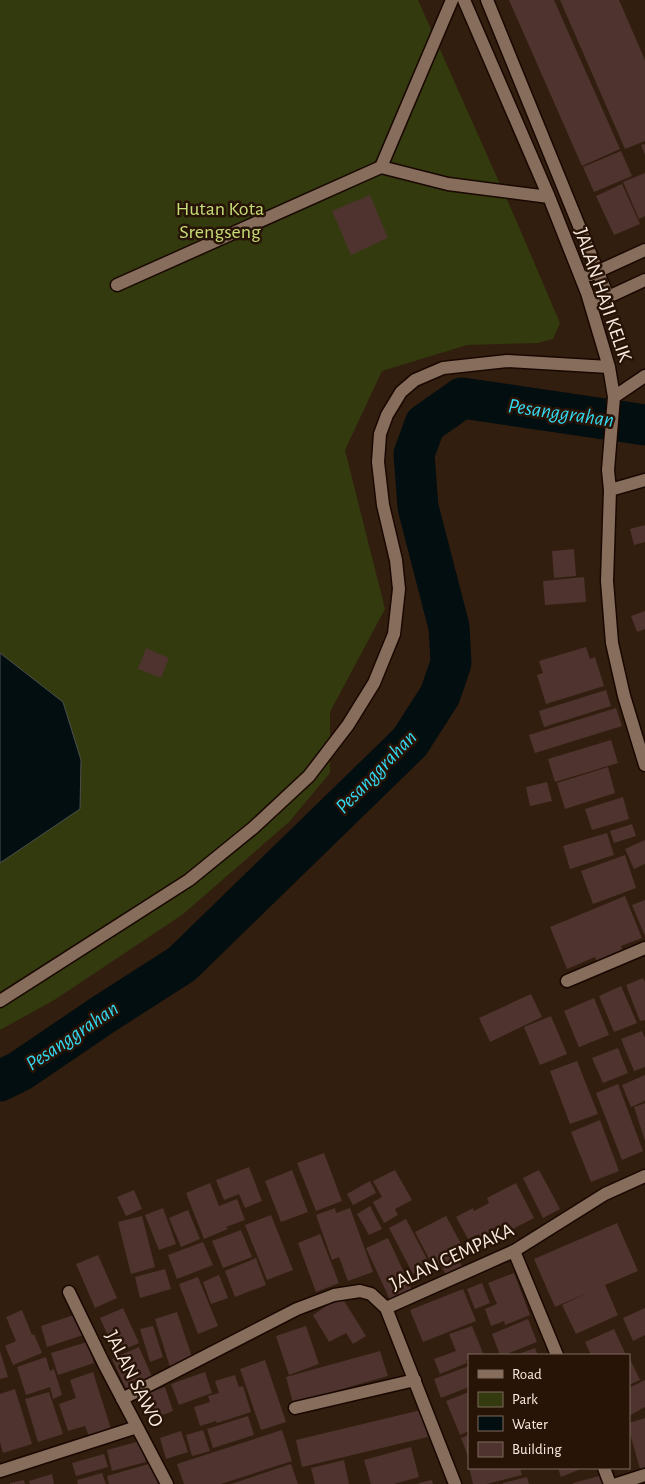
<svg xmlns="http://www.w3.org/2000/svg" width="645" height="1484" font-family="'Alegreya Sans',sans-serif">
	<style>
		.green { fill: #323a0e }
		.water { fill: #030e10; stroke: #4d504f }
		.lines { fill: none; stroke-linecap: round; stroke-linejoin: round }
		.river { stroke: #030e10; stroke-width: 41 }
		.building { fill: #4e332e }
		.minor-casing { stroke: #190700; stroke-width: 15 }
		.minor { stroke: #866d5c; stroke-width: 12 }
		.labels { text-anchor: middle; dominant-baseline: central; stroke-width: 5; stroke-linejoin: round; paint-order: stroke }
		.park-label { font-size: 20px; fill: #c5dd76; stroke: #281406 }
		.street-label { font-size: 20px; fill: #faebe2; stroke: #281406 }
		.water-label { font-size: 21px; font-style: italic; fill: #32d8f0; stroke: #281406 }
	</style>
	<rect width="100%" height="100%" fill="#321e0f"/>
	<!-- green -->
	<path class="green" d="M0 0H418L516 220 560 323 553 339 538 343 467 345 382 371 345 450 385 609 330 712V773L289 822 182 915 56 999 0 1030Z"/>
	<!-- water -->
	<path class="water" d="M0 653 63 702 81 760 80 809 0 863Z"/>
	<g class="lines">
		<!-- river -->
		<path class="river" d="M0 1081 20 1071 104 1014 182 964 410 742 440 695 451 663 449 627 418 507 414 454 425 424 462 398 645 425"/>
	</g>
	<!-- building -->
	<path class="building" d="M509 0H554L620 149 582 166Z
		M560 0H619L645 60V141L625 149Z
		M645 144V155L641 145Z
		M621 151 632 176 594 192 583 167Z
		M645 173V216L639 219 623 182Z
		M622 184 640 224 614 235 596 196Z
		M370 195 388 238 351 255 332 211Z
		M645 525V542L634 545 630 529Z
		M574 549 576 576 554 578 552 551Z
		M584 577 586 602 545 605 543 581Z
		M645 611V629L637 632 631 616Z
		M586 647 590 659 595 657 604 686 546 704 537 675 543 673 539 661Z
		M146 648 169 658 161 678 138 669Z
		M606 690 611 706 544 727 539 711Z
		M616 708 622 726 535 753 529 735Z
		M611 740 618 763 555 782 548 759Z
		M608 767 615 793 565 809 557 783Z
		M547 782 552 801 530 806 526 787Z
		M623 797 629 819 592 830 585 809Z
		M632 824 636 836 614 843 610 831Z
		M607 833 614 855 570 869 563 846Z
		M645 840V864L634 869 625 849Z
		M625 855 636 888 593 904 581 871Z
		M625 896 642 938 621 946 625 956 599 967 595 957 567 969 550 927Z
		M645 900V936L632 905Z
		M643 978 645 982V1020L640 1021 626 985Z
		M621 986 637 1023 614 1032 599 996Z
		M531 994 542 1017 490 1042 479 1018Z
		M594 998 609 1035 579 1047 564 1011Z
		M551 1016 567 1054 540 1065 524 1027Z
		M642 1031 645 1038V1067L634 1071 621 1039Z
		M618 1048 628 1073 603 1083 592 1058Z
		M577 1061 598 1114 570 1124 550 1071Z
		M645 1075V1101L631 1107 622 1085Z
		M618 1084 643 1151 622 1160 596 1093Z
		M645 1103V1141L634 1107Z
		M600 1120 619 1171 591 1182 571 1132Z
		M324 1153 342 1201 316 1211 297 1163Z
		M249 1167 262 1201 245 1208 239 1194 224 1200 216 1180Z
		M292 1170 308 1212 281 1222 265 1181Z
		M395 1170 412 1200 395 1209 398 1215 384 1223 373 1202 382 1197 373 1181Z
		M539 1170 560 1209 543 1218 523 1178Z
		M370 1181 376 1193 353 1205 347 1194Z
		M210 1183 219 1206 237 1199 245 1220 226 1227 228 1229 204 1239 186 1193Z
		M516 1183 534 1218 505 1233 502 1226 480 1237 479 1234 468 1239 456 1217 473 1208 474 1211 489 1203 487 1198Z
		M134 1190 142 1209 126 1216 117 1197Z
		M370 1206 382 1229 369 1235 357 1214Z
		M163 1208 176 1244 159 1250 145 1215Z
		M335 1208 336 1213 350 1208 373 1272 348 1281 339 1257 332 1260 316 1215Z
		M188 1210 200 1239 181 1247 169 1218Z
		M271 1215 293 1270 267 1280 245 1225Z
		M142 1216 155 1267 131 1274 118 1222Z
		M446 1216 465 1251 456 1256 463 1268 447 1276 440 1264 434 1268 415 1232Z
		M406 1219 430 1265 413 1274 389 1228Z
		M617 1223 638 1271 605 1285 618 1315 576 1334 562 1305 589 1292 555 1307 534 1259Z
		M241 1230 252 1257 223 1268 212 1241Z
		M320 1234 339 1283 316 1292 298 1243Z
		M388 1238 413 1292 391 1302 366 1248Z
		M203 1242 213 1265 177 1279 168 1255Z
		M98 1255 117 1298 95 1308 76 1264Z
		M256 1258 266 1285 235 1297 225 1271Z
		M165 1269 171 1289 140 1298 135 1277Z
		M514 1273 530 1315 505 1325 504 1321 491 1326 485 1309 497 1304 488 1283Z
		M219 1275 228 1298 211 1304 203 1282Z
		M198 1277 218 1326 198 1334 179 1284Z
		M482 1283 490 1303 475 1309 467 1289Z
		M463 1289 476 1321 423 1342 410 1310Z
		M341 1296 366 1336 353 1344 346 1333 329 1342 313 1315Z
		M123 1308 139 1343 116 1353 100 1318Z
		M645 1308V1335L633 1341 623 1318Z
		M22 1310 32 1335 34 1334 42 1353 13 1365 5 1346 16 1341 6 1317Z
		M177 1312 193 1360 170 1367 155 1319Z
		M77 1314 83 1335 47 1347 41 1326Z
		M528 1319 537 1342 504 1355H500L492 1334Z
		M153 1326 163 1357 150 1362 140 1329Z
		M306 1326 319 1364 289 1375 276 1336Z
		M472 1326 483 1353 478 1355H469V1359L466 1360 467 1363 440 1374 434 1359 456 1351 449 1334Z
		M614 1329 626 1355H591L585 1342Z
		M87 1342 94 1363 58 1375 51 1353Z
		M139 1347 153 1379 127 1391 112 1359Z
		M535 1348 538 1355H516Z
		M0 1351 8 1377 0 1379Z
		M380 1351 388 1376 293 1403 286 1377Z
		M46 1357 50 1371 54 1369 62 1395 53 1399 50 1387 26 1395 17 1367Z
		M629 1359H630L640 1380 629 1385Z
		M265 1360 286 1422 261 1430 240 1369Z
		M469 1366V1387L441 1398 434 1379Z
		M93 1372 112 1432 90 1439 85 1426 68 1431 59 1404 76 1398 70 1380Z
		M205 1372 212 1393 179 1405 171 1384Z
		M235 1375 239 1387 243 1386 251 1412 217 1423 216 1421 200 1426 194 1407 210 1402 208 1396 219 1393 215 1381Z
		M645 1380V1407L629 1416V1388Z
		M165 1387 173 1411 149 1420 140 1396Z
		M15 1389 32 1444 3 1453 0 1442V1394Z
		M49 1392 63 1434 38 1442 25 1399Z
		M469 1392V1431L460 1435 446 1401Z
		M421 1410 428 1437 302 1467 296 1440Z
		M248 1416 254 1435 213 1448 207 1429Z
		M645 1418V1467L640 1469 629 1430V1423Z
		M203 1430 210 1451 192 1456 186 1435Z
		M282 1430 292 1461 221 1484H184L177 1464Z
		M181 1431 188 1452 166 1459 160 1438Z
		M469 1435V1459L461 1438Z
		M140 1441 146 1462 112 1471 107 1450Z
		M411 1447 419 1477 394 1484H371L364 1460Z
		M104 1454 108 1467 76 1476 72 1463Z
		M344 1460 349 1484H315L311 1468Z
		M152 1463 158 1484H109L107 1476Z
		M291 1464 298 1484H231Z
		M469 1468H520L522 1475 487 1484H473Z
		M558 1468H583L561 1477Z
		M102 1473 106 1484H78L77 1480Z
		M52 1474 54 1484H30L29 1481Z
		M603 1475 606 1484H573V1483Z
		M527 1477 529 1484H503V1483Z
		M24 1480 25 1484H10V1483Z
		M432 1480 433 1484H419V1483Z"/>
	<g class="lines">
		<!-- minor casing -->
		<g class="minor-casing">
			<path id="minor" d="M464 0 549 197 587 293 609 367 614 397 608 470 610 490 607 581 612 643 624 696 645 765
				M487 0 608 297
				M381 167 452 0
				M590 275 645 250
				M117 285 381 167 448 184 549 197
				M591 305 645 280
				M614 397 645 376
				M610 490 645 480
				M567 981 645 948
				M0 1001 189 880 253 828 309 776 348 725 374 683 394 634 399 589 396 560 383 505 378 462 380 434 387 415 401 392 415 380 443 368 507 361 609 367
				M514 1251 557 1355
				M69 1292 104 1364 167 1484
				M386 1308 514 1251 605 1194 645 1176
				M122 1399 297 1309 334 1295 360 1291 371 1294 386 1308 455 1484
				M295 1408 415 1380
				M604 1468 610 1484
				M0 1471 137 1427
				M617 1484 645 1475"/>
		</g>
		<!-- minor -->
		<use href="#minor" class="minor"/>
	</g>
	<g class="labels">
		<!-- park labels -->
		<g class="park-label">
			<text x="220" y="209">Hutan Kota<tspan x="220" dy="23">Srengseng</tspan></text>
		</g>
		<!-- street labels -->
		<g class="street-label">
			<text transform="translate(603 295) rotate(71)">JALAN HAJI KELIK</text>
			<text transform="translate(452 1257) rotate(-25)">JALAN CEMPAKA</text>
			<text transform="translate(134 1379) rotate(63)">JALAN SAWO</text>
		</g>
		<!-- water labels -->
		<g class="water-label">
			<text transform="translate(561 413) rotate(8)">Pesanggrahan</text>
			<text transform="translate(376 772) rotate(-46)">Pesanggrahan</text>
			<text transform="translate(72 1036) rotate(-34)">Pesanggrahan</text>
		</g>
	</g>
	<!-- legend -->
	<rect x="468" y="1354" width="162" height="115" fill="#281406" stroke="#7c6a5e"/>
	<rect x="478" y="1370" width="25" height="8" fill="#866d5c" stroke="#7c6a5e"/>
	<text x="512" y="1379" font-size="15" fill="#faebe2">Road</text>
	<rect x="478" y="1392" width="25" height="15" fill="#323a0e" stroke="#7c6a5e"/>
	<text x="512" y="1404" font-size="15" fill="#faebe2">Park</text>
	<rect x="478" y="1416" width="25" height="15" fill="#030e10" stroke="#7c6a5e"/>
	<text x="512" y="1429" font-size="15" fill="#faebe2">Water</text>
	<rect x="478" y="1442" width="25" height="15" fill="#4e332e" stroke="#7c6a5e"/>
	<text x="512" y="1454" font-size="15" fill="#faebe2">Building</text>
</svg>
